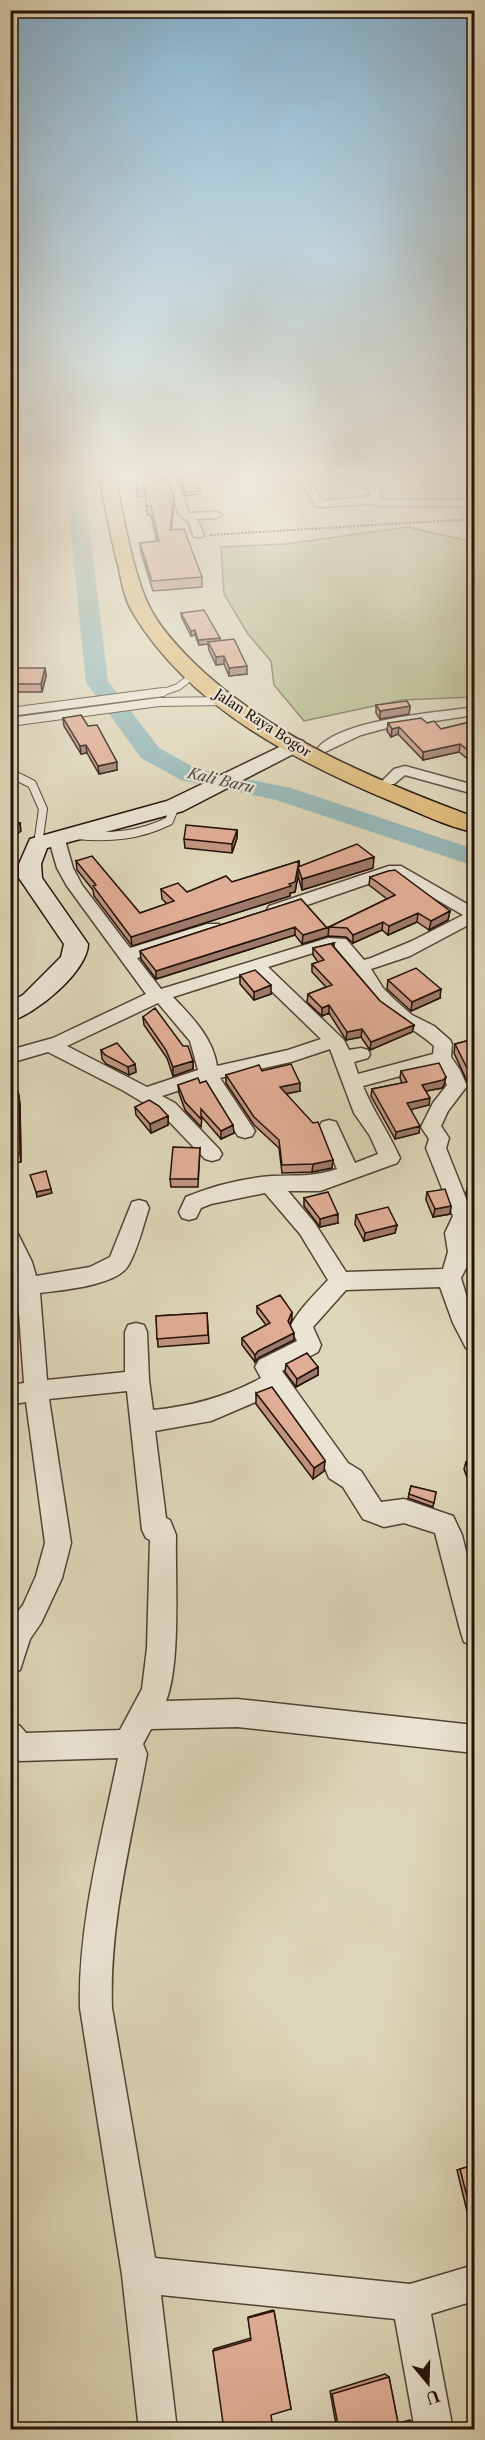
<svg xmlns="http://www.w3.org/2000/svg" width="485" height="2440" font-family="'Libre Caslon Text',serif">
	<style>
		.green { fill: #b4bd8e; stroke: #6c674c; stroke-width: 1.5 }
		.lines { fill: none; stroke-linecap: round; stroke-linejoin: round }
		.river { fill: #95b7b7; fill-rule: evenodd }
		.lane-far1-casing { stroke: #524235; stroke-width: 8 }
		.lane-casing { stroke: #524235; stroke-width: 10 }
		.street-casing { stroke: #524235; stroke-width: 3 }
		.secondary-casing { stroke: #241109; stroke-width: 3 }
		.highway-casing { stroke: #241109; stroke-width: 3 }
		.path { stroke: #241109; stroke-width: 2; stroke-dasharray: 2 1.5; stroke-linecap: butt }
		.lane-far1 { stroke: #eae4d2; stroke-width: 6 }
		.lane { stroke: #eae4d2; stroke-width: 8 }
		.street { fill: #eae4d2; fill-rule: evenodd }
		.secondary { fill: #eae4d2; fill-rule: evenodd }
		.highway { fill: #dfbb7c; fill-rule: evenodd }
		.wall { fill: #c19581; stroke: #241109; stroke-width: 1.5 }
		.shaded-wall { fill: #9d7969; stroke: #241109; stroke-width: 1.5 }
		.building { fill: #e0ad96; stroke: #241109; stroke-width: 1.5 }
		.labels { text-anchor: middle; dominant-baseline: central; stroke-width: 4.5; stroke-linejoin: round; paint-order: stroke }
		.far-street-label { font-size: 14px; fill: #241109; stroke: #eae4d2 }
		.far-water-label { font-size: 15px; font-style: italic; fill: #4c4b46; stroke: #eae4d2 }
	</style>
	<rect width="100%" height="100%" fill="#ded6b9"/>
	<filter id="stains"><feTurbulence type="fractalNoise" baseFrequency=".00333" numOctaves="4"/><feColorMatrix values="0 0 0 0 .2 0 0 0 0 .09 0 0 0 0 .02 0 0 0 .5 -.17"/></filter>
	<radialGradient id="worn" r=".72"><stop offset=".6" stop-color="#630" stop-opacity="0"/><stop offset="1" stop-color="#630" stop-opacity=".3"/></radialGradient>
	<!-- green -->
	<path class="green" d="M408 527 464 540 474 545V697L402 700 304 721 274 685 271 661 248 634 224 594 221 547 285 544Z"/>
	<g class="lines">
		<!-- river -->
		<path class="river" d="M65 476H83L108 681 159 748 197 769 291 788 474 849V866L276 800 181 780 141 758 86 682Z"/>
		<!-- lane-far1 casing -->
		<g class="lane-far1-casing">
			<path id="lane-far1" d="M158 694 178 687 195 674"/>
		</g>
		<!-- lane casing -->
		<g class="lane-casing">
			<path id="lane" d="M10 712 163 692
				M10 722 159 702 224 701
				M10 773 32 784 43 809 38 844
				M76 835C109 838 139 836 169 821L175 806"/>
		</g>
		<!-- street casing -->
		<g class="street-casing">
			<path id="street" d="M166 476H176L189 513 217 512 222 515 217 518 197 519 204 535 202 537H194L189 523 179 514Z
				M296 476H306L323 501 371 496 366 485 348 483V479L374 480 382 497 380 500H474V506H379L369 504 320 507 316 506Z
				M474 707V715L383 729 361 735 325 752 318 748C342 719 437 713 474 707Z
				M405 766 474 785V794L405 775 394 784H384L382 781 394 769Z
				M57 835 65 840 73 868 82 885 130 948 207 924H219L221 928 219 932 137 958 161 989 328 938 346 939 364 960 371 958 412 941 463 915 394 875 281 914 275 915 267 910 269 906 389 866H401L474 908V922L410 956 371 969 383 988 395 1000 412 1015 434 1026 450 1040 452 1044 451 1057 460 1070 467 1086 448 1111 441 1126 449 1138 446 1148 473 1216 467 1233 469 1262 461 1278 474 1321V1350L466 1348 453 1323 440 1287 346 1290 313 1327 321 1345 318 1352 282 1371 348 1463 361 1471 381 1502 404 1499 453 1516 462 1535 474 1584V1646L464 1642 461 1633 435 1533 404 1523 384 1527 363 1519 343 1487 329 1478 325 1468 272 1395 211 1421 155 1431 166 1518 170 1520 176 1535C175 1577 181 1664 166 1701L237 1699 474 1725V1753L237 1727 151 1729 143 1744 147 1754C132 1838 109 1922 112 2008L155 2258 410 2284 474 2265V2301L431 2314 453 2430H415L395 2319 161 2295 177 2430H139L122 2275 80 2008C78 1924 101 1841 118 1758L20 1761 10 1757V1722L20 1726 26 1733 120 1730 142 1689 147 1648 150 1540 146 1538 142 1530 127 1391 49 1399 71 1543 62 1578 41 1623 30 1639 20 1670 10 1673V1621L23 1605 36 1576 45 1543 26 1402 10 1405V1385L24 1383 17 1286 10 1263V1232L18 1234 32 1262 36 1276 90 1267 110 1257 132 1202 139 1200 146 1202 149 1208C143 1226 138 1249 128 1266 115 1286 62 1290 40 1293L47 1380 125 1372V1332L128 1325 136 1323 144 1325 147 1332 149 1380 153 1410C192 1406 226 1397 261 1378L255 1367 259 1360 297 1341 290 1327C299 1309 314 1295 328 1280L300 1234 265 1193 211 1204 201 1208 196 1218 189 1220 182 1218 179 1212 186 1197C212 1186 244 1178 272 1176 296 1175 314 1177 337 1169L319 1127 322 1122 329 1120 336 1122 355 1163 378 1154 370 1136 354 1113 330 1049 291 1062 220 1078 255 1131 252 1136 245 1138 238 1136 204 1082 162 1096 175 1103 219 1149 222 1154 219 1159 212 1161 205 1159 161 1113 122 1090 48 1052 10 1063V1050L53 1038 146 994 67 886 57 868 49 840ZM329 948H335C352 967 364 990 381 1007 398 1023 417 1030 434 1046L433 1054 358 1074 354 1062 368 1058 370 1054 368 1050 361 1048 349 1050 344 1040 268 967ZM252 972 321 1039 288 1050 217 1066C213 1038 192 1017 173 997ZM158 1003 190 1041 198 1070 147 1087 67 1046ZM438 1066 447 1085 433 1103 421 1127 429 1139 426 1148 453 1216 445 1233 448 1252 443 1269 346 1272 314 1222 288 1191H320L397 1163 400 1158C389 1133 373 1111 363 1086Z"/>
		</g>
		<!-- secondary casing -->
		<g class="secondary-casing">
			<path id="secondary" d="M296 739 303 741 306 745 303 749 183 811 47 848 41 864 42 878 88 944C88 971 35 1015 10 1021V1002L23 995 61 957 64 944 19 878V864L30 839 167 801Z"/>
		</g>
		<!-- highway casing -->
		<g class="highway-casing">
			<path id="highway" d="M99 476H115C123 514 133 575 150 608 160 628 177 646 193 662 270 737 375 780 474 817V832C448 827 422 814 398 804 298 763 190 708 133 613 125 600 122 584 119 569 111 539 105 507 99 476Z"/>
		</g>
		<!-- path -->
		<path class="path" d="M210 535 474 519"/>
		<!-- lane-far1 -->
		<use href="#lane-far1" class="lane-far1"/>
		<!-- lane -->
		<use href="#lane" class="lane"/>
		<!-- street -->
		<use href="#street" class="street"/>
		<!-- secondary -->
		<use href="#secondary" class="secondary"/>
		<!-- highway -->
		<use href="#highway" class="highway"/>
	</g>
	<!-- wall -->
	<path class="wall" d="M136 476 174 506 171 530 202 577V587L153 591 141 552 140 543 157 542 151 515H147L146 497H137Z
		M180 476 200 491V494L185 496 180 480Z
		M181 613 220 638V640L247 674 229 676 224 664 216 665 209 650 208 644 199 645 195 635 191 636 182 618Z
		M45 668 46 676 42 692H12L11 684Z
		M376 705 410 706 409 714 380 719 376 713Z
		M63 718 88 726 117 770 99 774 87 753 81 754 64 726Z
		M474 721V764L459 752 423 760 398 734 391 737 387 731 388 723H427L441 729Z
		M237 830V838L232 853 185 848 184 839Z
		M76 861 140 913 167 904 162 899 161 889 187 892 232 882 299 861V867L373 868 302 890 298 876 295 892 290 893V896L132 946 94 896 93 890 77 870Z
		M370 877 450 911 448 920 429 930 417 922 388 935 382 930 353 943 346 937 328 936 302 944 295 935 156 979 141 959 140 951 301 899 327 928 387 899 369 885Z
		M334 943V947L380 1001 414 1025 412 1032 370 1050 361 1037 346 1040 329 1013 322 1016 307 1002 308 994 326 987 312 972V964L318 962 313 955V948Z
		M240 975 271 994 254 1000 240 984Z
		M388 980 440 998 411 1011 387 989Z
		M143 1017 193 1061V1069L173 1076 167 1058 144 1025Z
		M474 1039V1079L467 1081 454 1053 455 1044Z
		M101 1050 135 1064 136 1072 129 1075 106 1064 102 1059Z
		M10 1066 20 1104 21 1162 10 1163Z
		M262 1071 300 1091 286 1094 333 1160 332 1168 312 1172 282 1173 279 1148 254 1125 226 1083V1075Z
		M401 1071 444 1085 442 1088 426 1091 429 1105 411 1109 419 1133 395 1139 371 1096 372 1089 402 1083 400 1078Z
		M200 1083 234 1133 221 1139 202 1117 201 1127 185 1110 179 1093 178 1085Z
		M135 1107 168 1116V1125L151 1133 136 1115Z
		M200 1148 198 1187H171L170 1179Z
		M474 1181V1209H473L466 1193 468 1185 474 1184Z
		M427 1192 451 1206 450 1214 433 1217 426 1200Z
		M304 1198 338 1223 320 1227 304 1206Z
		M356 1215 397 1225 395 1233 364 1241 355 1224Z
		M257 1306 292 1319 290 1324 294 1340 258 1358 255 1362 242 1345V1338L266 1325 257 1313Z
		M207 1313 209 1343 158 1347 156 1316Z
		M286 1364 318 1367V1375L296 1387 285 1372Z
		M256 1393 324 1471 313 1479 256 1404Z
		M474 1461V1498L464 1469 466 1462Z
		M411 1486 436 1492 433 1507 408 1498Z
		M474 2165V2240L457 2170Z
		M273 2310 274 2311 291 2409 213 2351 214 2349 251 2338 248 2317Z
		M385 2374 389 2377 398 2423 410 2420 414 2424 415 2430H337L330 2391Z"/>
	<!-- shaded-wall -->
	<path class="shaded-wall" d="M174 497V506L170 539V530Z
		M195 630V635L191 636V631Z
		M220 638V643L208 642V644L199 645 198 640Z
		M224 656V664L216 665V657Z
		M247 666V674L229 676V668Z
		M45 668 46 676 42 692 41 684Z
		M410 706 409 714 380 719V711Z
		M399 727 398 734 391 737 392 729Z
		M460 744 459 752 423 760V752Z
		M86 745 87 753 81 754 80 746Z
		M117 762V770L99 774 98 766Z
		M20 823 21 831 10 840V830Z
		M237 830V838L232 853V844Z
		M374 857 373 868 302 890V879Z
		M299 861V870L298 867V876L295 892 290 893V896L132 946 131 937Z
		M450 911 448 920 429 930 431 921Z
		M418 913 417 922 388 935 389 926Z
		M383 922 382 930 353 943V935Z
		M295 927V935L156 979V971Z
		M329 927 328 936 302 944 303 935Z
		M271 985V994L254 1000V992Z
		M441 989 440 998 411 1011 412 1002Z
		M329 1005V1013L322 1016V1008Z
		M414 1025 412 1032 370 1050 371 1042Z
		M362 1029 361 1037 346 1040 347 1032Z
		M193 1061V1069L173 1076V1067Z
		M135 1064 136 1072 129 1075 128 1067Z
		M474 1071V1079L467 1081 469 1072Z
		M446 1077 444 1085 442 1088 421 1092 422 1085Z
		M300 1083V1091L280 1095V1087Z
		M19 1095 20 1104 21 1162 20 1153Z
		M430 1098 429 1105 406 1111 407 1103Z
		M168 1116V1125L151 1133 150 1124Z
		M233 1125 234 1133 221 1139V1131Z
		M420 1126 419 1133 395 1139 396 1132Z
		M333 1160 332 1168 312 1172 313 1164Z
		M51 1189 52 1193 37 1197 36 1192Z
		M451 1206 450 1214 433 1217 435 1209Z
		M338 1214V1223L320 1227V1219Z
		M397 1225 395 1233 364 1241 365 1233Z
		M292 1312V1319L288 1328V1321Z
		M294 1333V1340L258 1358 255 1362V1355L258 1351Z
		M318 1367V1375L296 1387 297 1379Z
		M325 1461 324 1471 313 1479 314 1468Z"/>
	<!-- building -->
	<path class="building" d="M136 476H166L174 497 170 530 184 529 202 577 152 581 140 543 159 541 151 506H146L145 488H137Z
		M180 476H194L200 491 185 492Z
		M204 610 220 638 198 640 195 630 191 631 181 613Z
		M234 639 247 666 229 668 224 656 216 657 208 642Z
		M15 668H45L41 684H11Z
		M407 701 410 706 380 711 376 705Z
		M81 715 88 726 97 725 117 762 98 766 86 745 80 746 63 718Z
		M421 718 427 723 434 721 441 729 474 721V755L460 744 423 752 399 727 392 729 388 723Z
		M10 820 20 823 10 830Z
		M186 825 237 830 232 844 184 839Z
		M357 844 374 857 302 879 298 867Z
		M92 856 140 913 174 901 161 889 178 883 187 892 226 876 232 882 299 861 295 882 289 884 291 886 131 937 93 886 96 885 76 861Z
		M395 870 450 911 431 921 418 913 389 926 383 922 353 935 347 928 329 927 303 935 295 927 156 971 140 951 301 899 327 928 395 895 370 877 388 871Z
		M334 943 332 945 380 1001 414 1025 371 1042 362 1029 347 1032 329 1005 322 1008 308 994 332 985 312 964 324 960 313 948Z
		M416 968 441 989 412 1002 388 980Z
		M255 970 271 985 254 992 240 975Z
		M155 1008 183 1046H188L193 1061 173 1067 166 1050 143 1017Z
		M474 1039V1071L469 1072 455 1044Z
		M117 1043 135 1064 128 1067 105 1055 101 1050Z
		M439 1063 446 1077 443 1080 422 1085 430 1098 407 1103 420 1126 396 1132 372 1089 407 1082 401 1071Z
		M291 1064 300 1083 280 1087 313 1123 318 1122 333 1160 313 1164 282 1165 279 1140 254 1117 226 1075 259 1065 262 1071Z
		M10 1066 19 1095 20 1153 10 1154Z
		M198 1078 200 1083 206 1081 233 1125 221 1131 201 1109V1119L185 1102 178 1085Z
		M149 1100 159 1106 168 1116 150 1124 135 1107Z
		M173 1147 200 1148 198 1179H170Z
		M46 1171 51 1189 36 1192 30 1175Z
		M474 1184V1201L468 1185Z
		M445 1189 451 1206 435 1209 427 1192Z
		M328 1192 338 1214 320 1219 304 1198Z
		M388 1207 397 1225 365 1233 356 1215Z
		M280 1295 292 1312 288 1321 294 1333 258 1351 255 1355 242 1338 270 1323 257 1306Z
		M207 1313 208 1335 157 1339 156 1316Z
		M307 1353 318 1367 297 1379 286 1364Z
		M272 1387 324 1459 325 1461 314 1468 256 1393Z
		M474 1461V1486L466 1462Z
		M411 1486 436 1492 434 1503 409 1494Z
		M474 2165V2224L460 2169Z
		M274 2311 291 2409 271 2415 273 2430H224L213 2351 251 2340 248 2318Z
		M389 2377 399 2428 414 2424 415 2430H339L332 2394Z"/>
	<!-- sky -->
	<linearGradient id="sky" x2="0" y2="1"><stop stop-color="#87b5d4"/><stop offset="0.58" stop-color="#f0ede0"/><stop offset="1" stop-color="#f0ede0" stop-opacity="0"/></linearGradient>
	<rect width="485" height="817" fill="url(#sky)"/>
	<g class="labels">
		<!-- far-street labels -->
		<g class="far-street-label">
			<text transform="translate(263 723) rotate(33)">Jalan Raya Bogor</text>
		</g>
		<!-- far-water labels -->
		<g class="far-water-label">
			<text transform="translate(221 780) rotate(13)">Kali Baru</text>
		</g>
	</g>
	<!-- margin -->
	<rect width="485" height="2440" fill="none" stroke="#ded6b9" stroke-width="36"/>
	<rect x="12" y="12" width="461" height="2416" fill="none" stroke="#241109" stroke-width="3"/>
	<rect x="18" y="18" width="449" height="2404" fill="none" stroke="#241109" stroke-width="1.5"/>
	<!-- north arrow -->
	<g transform="translate(428 2383) rotate(161)" stroke="#eae4d2" stroke-width="4.5" paint-order="stroke">
	<path d="M0-4.5L10 22L0 15L-10 22Z" fill="#241109"/>
	<text y="-9" font-size="16" font-weight="bold" text-anchor="middle" fill="#241109">U</text>
	</g>
	<rect width="100%" height="100%" filter="url(#stains)"/>
	<rect width="100%" height="100%" fill="url(#worn)"/>
</svg>
